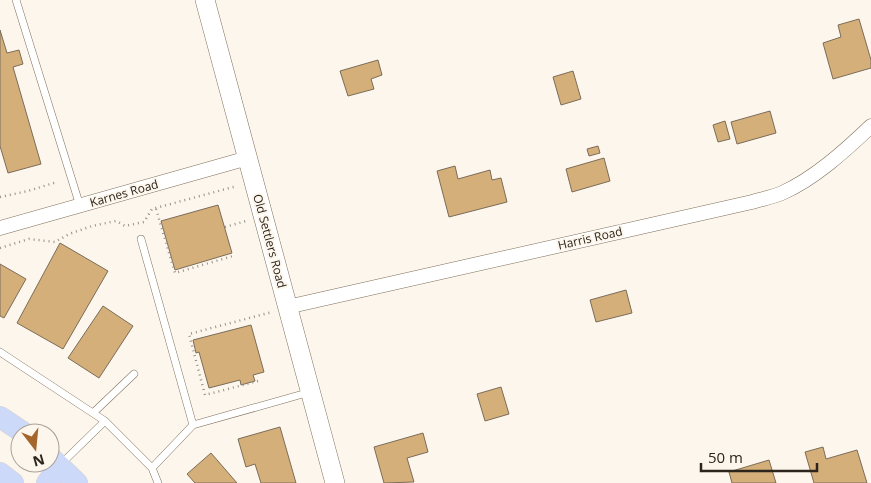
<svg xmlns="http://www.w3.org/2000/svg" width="871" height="483" font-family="'Open Sans',sans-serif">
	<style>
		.building { fill: #d5af7a; stroke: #7b6c58 }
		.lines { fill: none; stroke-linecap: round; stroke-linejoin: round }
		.lane-casing { stroke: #7f705b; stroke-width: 8 }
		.street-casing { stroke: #7f705b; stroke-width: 15 }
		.secondary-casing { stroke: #7f705b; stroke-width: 20 }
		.primary-casing { stroke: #d5d3d2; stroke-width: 22 }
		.path { stroke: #979188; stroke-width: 2.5; stroke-dasharray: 1 4; stroke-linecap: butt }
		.lane { stroke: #fff; stroke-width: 7 }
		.street { stroke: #fff; stroke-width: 14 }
		.secondary { stroke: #fff; stroke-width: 19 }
		.primary { stroke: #cdd9f9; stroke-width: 21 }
		.labels { text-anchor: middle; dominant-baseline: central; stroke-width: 4; stroke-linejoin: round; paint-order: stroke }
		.street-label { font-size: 12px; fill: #2b251c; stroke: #fdf6ed }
	</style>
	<rect width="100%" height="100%" fill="#fdf6ed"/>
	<!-- building -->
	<path class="building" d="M859 19 871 60V68L833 79 823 43 841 37 838 25Z
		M0 30 7 53 19 50 23 64 13 67 41 164 8 173 0 146Z
		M378 60 382 75 371 79 374 89 348 96 340 71Z
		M573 71 581 99 561 105 553 77Z
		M770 111 776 133 737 144 731 122Z
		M725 121 730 139 718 142 713 125Z
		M598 146 600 153 589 156 587 149Z
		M604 158 610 181 572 192 566 169Z
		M455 166 458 179 490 170 492 180 501 178 507 202 449 217 437 171Z
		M218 205 232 253 175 270 161 221Z
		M60 243 108 271 63 349 17 323Z
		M0 264 26 279 4 318 0 316Z
		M626 290 632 313 596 322 590 300Z
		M103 306 133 326 99 378 68 358Z
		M251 325 264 372 253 375 255 381 241 385 240 380 209 388 199 352 196 353 193 340Z
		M501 387 509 414 485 421 477 394Z
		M280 427 296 483H261L255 464 246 467 238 439Z
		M423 433 428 452 407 458 414 482 384 483 374 447Z
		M823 447 826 459 857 450 867 483H814L805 452Z
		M211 453 237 483H195L187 474Z
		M769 460 776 483H732L729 472Z"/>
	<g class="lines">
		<!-- lane casing -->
		<g class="lane-casing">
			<path id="lane" d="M16 0 80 206
				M141 239 193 425
				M0 352 105 421
				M93 413 134 374
				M61 464 105 421 152 468 193 425 310 392
				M152 468 158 483"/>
		</g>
		<!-- street casing -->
		<g class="street-casing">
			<path id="street" d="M0 228 248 158
				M287 307 752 202C762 199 773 197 782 193 814 179 846 150 871 126"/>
		</g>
		<!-- secondary casing -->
		<g class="secondary-casing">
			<path id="secondary" d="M205 0 335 483"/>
		</g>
		<!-- primary casing -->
		<g class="primary-casing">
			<path id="primary" d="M0 417 24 433
				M50 457 77 483
				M0 473 13 483
				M47 483 59 466"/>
		</g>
		<!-- path -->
		<path class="path" d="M0 197 28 191 57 182
			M156 209 175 273 233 256
			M225 227 246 221
			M0 248 29 239 55 242 69 234 92 226 116 221 125 226 144 222 152 209 237 186
			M258 381 205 395 189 334 272 312"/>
		<!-- lane -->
		<use href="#lane" class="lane"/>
		<!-- street -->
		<use href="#street" class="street"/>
		<!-- secondary -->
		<use href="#secondary" class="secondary"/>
		<!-- primary -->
		<use href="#primary" class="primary"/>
	</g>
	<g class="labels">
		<!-- street labels -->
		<g class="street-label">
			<text transform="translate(124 193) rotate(-16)">Karnes Road</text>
			<text transform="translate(590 238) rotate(-13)">Harris Road</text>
			<text transform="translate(270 241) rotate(75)">Old Settlers Road</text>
		</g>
	</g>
	<!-- north arrow -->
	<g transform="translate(35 448) rotate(164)"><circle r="24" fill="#fdf6ed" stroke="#a9a299"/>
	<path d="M0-4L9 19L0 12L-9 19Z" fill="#a4662c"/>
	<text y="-8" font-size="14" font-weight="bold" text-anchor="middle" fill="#2b251c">N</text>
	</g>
	<!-- scale -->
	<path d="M701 463v8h116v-8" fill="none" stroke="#2b251c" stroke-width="2.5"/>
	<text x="708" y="463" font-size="15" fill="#2b251c" stroke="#fdf6ed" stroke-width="4" paint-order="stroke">50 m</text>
</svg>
